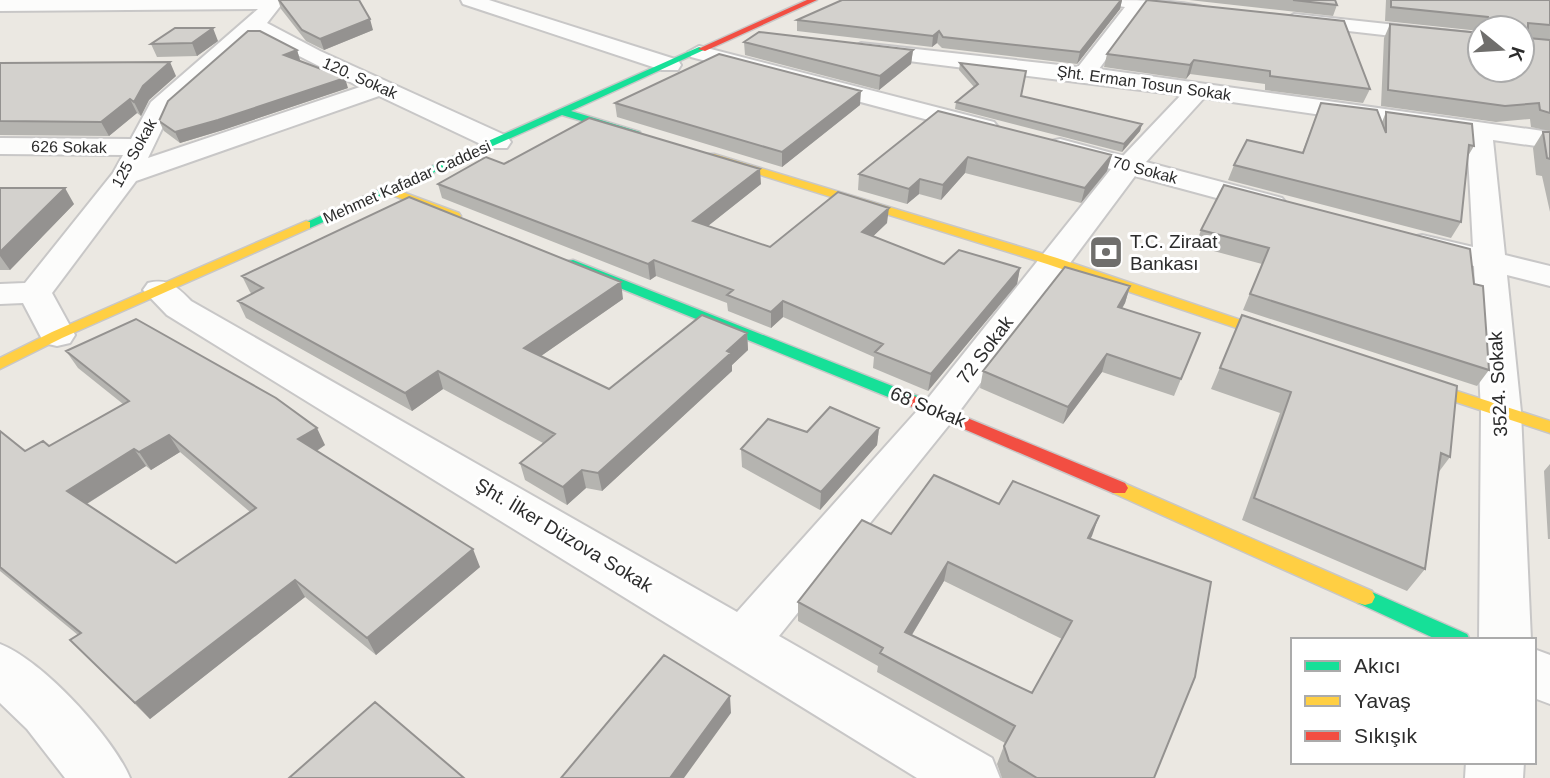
<svg xmlns="http://www.w3.org/2000/svg" width="1550" height="778" font-family="Helvetica,sans-serif">
	<style>
		.lines { fill: none; stroke-linecap: round; stroke-linejoin: round }
		.street-casing { stroke: #c8c7c7; stroke-width: 4 }
		.fast-casing { stroke: #c8c7c7; stroke-width: 3 }
		.slow-casing { stroke: #c8c7c7; stroke-width: 3 }
		.jam-casing { stroke: #c8c7c7; stroke-width: 3 }
		.street { fill: #fcfcfb; fill-rule: evenodd }
		.fast { fill: #16e098; fill-rule: evenodd }
		.slow { fill: #ffcf43; fill-rule: evenodd }
		.jam { fill: #f24e42; fill-rule: evenodd }
		.wall { fill: #b5b4b0; fill-rule: evenodd }
		.shaded-wall { fill: #949290 }
		.building { fill: #d3d1cd; stroke: #949290; stroke-width: 2; fill-rule: evenodd }
		.labels { text-anchor: middle; dominant-baseline: central; stroke-width: 6; stroke-linejoin: round; paint-order: stroke }
		.far-street-label { font-size: 16px; fill: #2c2c2c; stroke: #fff }
		.poi-label { font-size: 19px; fill: #2c2c2c; stroke: #fff; text-anchor: start }
		.street-label { font-size: 19px; fill: #2c2c2c; stroke: #fff }
	</style>
	<rect width="100%" height="100%" fill="#ebe8e2"/>
	<g class="lines">
		<!-- street casing -->
		<g class="street-casing">
			<path id="street" d="M0 0H285L267 23 320 51 507 136 511 142 507 148H489L379 96 136 181 52 293 75 335 70 343 57 346 44 343 23 303 0 304V284L25 283 113 173 123 155 0 154V138L131 139 151 102 258 9 0 11ZM256 34 360 87 148 158 171 110 211 71Z
				M461 0H489L678 60 681 65 678 70H662L463 4Z
				M1102 0C1122 0 1194 0 1206 9L1196 15 1143 9 1099 69 1550 132V148L1493 140 1505 255 1550 266V286L1507 275 1521 412 1531 640H1479L1481 412 1474 266 1411 251 1406 244 1411 237 1422 235 1473 247 1467 136 1204 98 1146 162 1282 198 1287 204 1282 210 1272 213 1135 176 953 420 779 636 992 758 1000 778H917L167 315 143 290 148 283C169 278 177 287 191 301L737 612 925 402 1111 169 1051 153 1047 147 1051 141 1060 139 1123 156 1181 95 861 55 850 49 861 43 1078 67 1125 7 1104 4Z
				M1294 14 1480 34V46L1287 24 1284 20Z
				M699 46 994 122 998 127 994 132 985 135 691 57 688 52Z
				M0 644C42 660 113 737 130 778H65L27 729 0 703Z
				M1534 649 1550 655V704L1534 698Z
				M1466 762H1524L1523 778H1465Z"/>
		</g>
		<!-- fast casing -->
		<g class="fast-casing">
			<path id="fast" d="M699 47 706 49 571 111 640 132V136H632L562 115 310 228H302L300 225Z
				M573 260 920 397 922 401 920 405H908L568 267V261Z
				M1365 589 1467 634 1470 640H1438L1358 603 1355 597 1358 591Z"/>
		</g>
		<!-- slow casing -->
		<g class="slow-casing">
			<path id="slow" d="M706 154H714L1057 258 1291 337 1293 340 1286 345 1281 343 1047 264 706 158Z
				M389 187 459 213 461 216 459 219H451L385 192V188Z
				M306 221 310 222V228L62 338 0 369V358L52 332Z
				M1407 375 1550 421V433L1401 384 1399 380 1401 376Z
				M1119 481 1372 591 1375 597 1372 603 1365 605 1358 603 1113 493 1110 488 1113 483Z"/>
		</g>
		<!-- jam casing -->
		<g class="jam-casing">
			<path id="jam" d="M807 0H817L705 51 698 49Z
				M914 396 1125 483 1128 488 1125 493H1113L908 405 906 401 908 397Z"/>
		</g>
		<!-- street -->
		<use href="#street" class="street"/>
		<!-- fast -->
		<use href="#fast" class="fast"/>
		<!-- slow -->
		<use href="#slow" class="slow"/>
		<!-- jam -->
		<use href="#jam" class="jam"/>
	</g>
	<!-- wall -->
	<path class="wall" d="M278 0 373 30 324 50 306 41 281 9Z
		M842 0H1122L1120 9 1077 64 942 48 937 43 932 47 797 31V20Z
		M1147 0 1370 89 1363 103 1265 90V84L1190 74 1186 79 1104 67 1107 54Z
		M1189 0H1335L1337 5 1333 16Z
		M1386 0H1550V131L1531 127 1530 119 1496 122 1381 106 1384 38 1390 24 1480 70 1522 28H1480V31L1385 21Z
		M218 41 197 56 157 57 151 44Z
		M744 42 913 50 911 64 879 90 745 55Z
		M297 50 300 60 298 61 348 88 223 130 180 143 164 131 159 121Z
		M0 63 176 76 149 100 141 116 137 113 109 136 0 135Z
		M960 63 1021 96 1142 124 1140 131 1122 152 955 109 956 102 974 87 959 70Z
		M615 103 860 105 782 167 617 117Z
		M1321 103 1382 122 1386 112 1474 146 1468 156 1461 222 1451 238 1228 180 1234 165 1302 153Z
		M938 111 1107 171 1081 203 965 173 941 200 919 194 907 204 858 190 859 174Z
		M1543 132H1550V212L1542 176 1536 175 1533 148Z
		M504 164 761 184 708 226 770 247 887 223 873 236 944 264 1020 268 1017 284 928 391 873 368 874 357 783 317 771 328 728 311 727 303 656 276 650 280 442 198 438 184Z
		M0 188 74 204 10 270H0Z
		M1201 230 1474 284 1489 370 1477 386 1243 310 1262 264 1195 246Z
		M242 276 623 299 541 356 609 389 747 333 748 350 732 365V371L602 491 586 488 567 505 525 480 520 463 543 443 443 389 412 411 246 318 238 301 252 294 250 292Z
		M1130 286 1125 303 1122 309 1200 333 1174 396 1102 372 1063 424 980 388 983 371Z
		M1242 315 1450 457 1438 473 1425 569 1407 591 1242 520 1280 413 1211 389Z
		M66 351 325 445 317 451 480 567 376 655 305 597 150 719 70 640 78 635 0 571V431L25 451 49 446 123 404 78 368ZM180 452 250 512 176 563 87 504 146 466 151 470Z
		M879 428 877 445 820 510 742 467 741 449 807 432Z
		M1550 464V539H1548L1544 471Z
		M999 504 1091 539 1154 778H1002L997 764 1005 743 877 672 878 666 798 621V602L891 534ZM944 581 1062 639 1032 693 912 635Z"/>
	<!-- shaded-wall -->
	<path class="shaded-wall" d="M1121 0H1122L1120 9 1077 64 1080 52Z
		M370 19 373 30 324 50 320 39Z
		M213 28 218 41 197 56 192 43Z
		M939 31 937 43 932 47 933 36Z
		M297 50 300 60 287 65 284 55Z
		M913 50 911 64 879 90 880 76Z
		M1194 60 1190 74 1186 79 1190 65Z
		M170 62 176 76 149 100 141 116 134 102 143 86Z
		M345 78 348 88 223 130 180 143 175 132Z
		M861 91 860 105 782 167V152Z
		M130 99 137 113 109 136 101 122Z
		M1142 124 1140 131 1122 152 1124 144Z
		M1112 155 1107 171 1081 203 1085 188Z
		M968 157 965 173 941 200 943 185Z
		M760 169 761 184 694 237 693 221Z
		M920 179 919 194 907 204 909 189Z
		M65 188 74 204 10 270 0 256V252Z
		M889 208 887 223 861 248 862 232Z
		M654 260 656 276 650 280 648 264Z
		M1020 268 1017 284 928 391 931 374Z
		M621 282 623 299 528 365 524 348Z
		M1130 286 1125 303 1112 324 1118 307Z
		M783 301V317L771 328V312Z
		M747 333 748 350 732 365V371L602 491 598 473Z
		M1107 354 1102 372 1063 424 1068 407Z
		M438 371 443 389 412 411 405 393Z
		M317 428 325 445 307 457 298 439Z
		M879 428 877 445 820 510 821 492Z
		M169 435 180 452 151 470 139 452Z
		M134 449 146 466 80 508 67 491Z
		M582 470 586 488 567 505 563 487Z
		M1099 516 1092 536 1081 557 1088 538Z
		M473 549 480 567 376 655 367 638Z
		M948 562 944 581 902 651 905 632Z
		M295 580 305 597 150 719 135 703Z
		M730 696 731 713 684 778H670Z"/>
	<!-- building -->
	<path class="building" d="M279 0H359L370 19 320 39 302 30Z
		M842 0H1121L1080 52 943 37 939 31 933 36 797 20Z
		M1147 0 1344 21 1370 89 1270 76V71L1194 60 1190 65 1107 54Z
		M1293 0H1335L1337 5Z
		M1391 0H1550V25L1528 23V38L1550 40V113L1540 110 1539 103 1505 106 1388 90 1390 24 1480 33V70H1522V28H1490L1488 17 1391 7Z
		M175 28H213L192 43 151 44Z
		M248 31H260L297 50 284 55 345 78 218 120 175 132 159 121 168 101Z
		M759 32 913 50 880 76 744 42Z
		M719 54 861 91 782 152 615 103Z
		M170 62 143 86 134 102 130 99 101 122 0 121V63Z
		M960 63 1026 71 1021 96 1142 124 1124 144 956 102 978 84Z
		M1321 103 1377 110 1386 133V112L1472 124 1474 146 1469 145 1461 222 1234 165 1247 140 1303 153Z
		M938 111 1112 155 1085 188 968 157 943 185 920 179 909 189 859 174Z
		M589 118 760 169 693 221 770 247 838 192 889 208 862 232 944 264 959 250 1020 268 931 374 875 352 883 344 783 301 771 312 727 295 733 290 654 260 648 264 438 184 486 157 504 164Z
		M1543 132H1550V159L1547 158Z
		M1224 185 1470 249 1474 284 1483 286 1489 370 1250 294 1269 248 1201 230Z
		M0 188H65L0 252Z
		M409 197 621 282 524 348 609 389 702 315 747 333 727 351 731 353 598 473 582 470 563 487 520 463 555 434 438 371 405 393 238 301 263 288 242 276Z
		M1065 267 1130 286 1118 307 1200 333 1181 379 1107 354 1068 407 983 371Z
		M1242 315 1457 386 1450 457 1441 453 1425 569 1254 498 1291 392 1220 368Z
		M136 319 276 398 317 428 298 439 473 549 367 638 295 580 135 703 70 640 81 633 0 567V431L25 451 43 441 49 446 129 401 66 351ZM169 435 256 508 176 563 67 491 134 449 139 452Z
		M830 407 879 428 821 492 741 449 768 419 807 432Z
		M934 475 999 504 1013 481 1099 516 1088 538 1211 582 1195 677 1154 778H1037L1009 761 1004 746 1015 726 880 653 883 648 798 602 862 520 891 534ZM948 562 1072 621 1032 693 905 632Z
		M664 655 730 696 670 778H561Z
		M375 702 464 778H289Z"/>
	<!-- icons -->
	<defs>
		<g id="bank-square" transform="scale(1.75)"><rect x="-9" y="-9" width="18" height="18" rx="4" fill="#6f6e6c" stroke="#fff"/><path d="M-6-4H6V4H-6ZM0-2.3a2.3 2.3 0 1 0 0 4.6a2.3 2.3 0 1 0 0-4.6Z" fill="#fff"/></g>
	</defs>
	<g fill-rule="evenodd">
		<use href="#bank-square" x="1106" y="252"/>
	</g>
	<g class="labels">
		<!-- far-street labels -->
		<g class="far-street-label">
			<text transform="translate(360 78) rotate(24)">120. Sokak</text>
			<text transform="translate(1144 83) rotate(8)">Şht. Erman Tosun Sokak</text>
			<text transform="translate(69 147) rotate(1)">626 Sokak</text>
			<text transform="translate(134 153) rotate(-61)">125 Sokak</text>
			<text transform="translate(1145 170) rotate(15)">70 Sokak</text>
			<text transform="translate(407 182) rotate(-24)">Mehmet Kafadar Caddesi</text>
		</g>
		<!-- poi labels -->
		<g class="poi-label">
			<text x="1130" y="241">T.C. Ziraat<tspan x="1130" dy="22">Bankası</tspan></text>
		</g>
		<!-- street labels -->
		<g class="street-label">
			<text transform="translate(985 350) rotate(-53)">72 Sokak</text>
			<text transform="translate(1498 384) rotate(-93)">3524. Sokak</text>
			<text transform="translate(928 407) rotate(22)">68 Sokak</text>
			<text transform="translate(564 535) rotate(31)">Şht. İlker Düzova Sokak</text>
		</g>
	</g>
	<!-- legend -->
	<rect x="1291" y="638" width="245" height="126" fill="#ffffff" stroke="#ababab" stroke-width="2"/>
	<rect x="1305" y="661" width="35" height="10" fill="#16e098" stroke="#ababab" stroke-width="2"/>
	<text x="1354" y="673" font-size="21" fill="#2c2c2c">Akıcı</text>
	<rect x="1305" y="696" width="35" height="10" fill="#ffcf43" stroke="#ababab" stroke-width="2"/>
	<text x="1354" y="708" font-size="21" fill="#2c2c2c">Yavaş</text>
	<rect x="1305" y="731" width="35" height="10" fill="#f24e42" stroke="#ababab" stroke-width="2"/>
	<text x="1354" y="743" font-size="21" fill="#2c2c2c">Sıkışık</text>
	<!-- north arrow -->
	<g transform="translate(1501 49) rotate(108)"><circle r="33" fill="#ffffff" stroke="#ababab" stroke-width="2"/>
	<path d="M0-5L12 26L0 18L-12 26Z" fill="#6f6e6c"/>
	<text y="-10" font-size="19" font-weight="bold" text-anchor="middle" fill="#2c2c2c">K</text>
	</g>
</svg>
